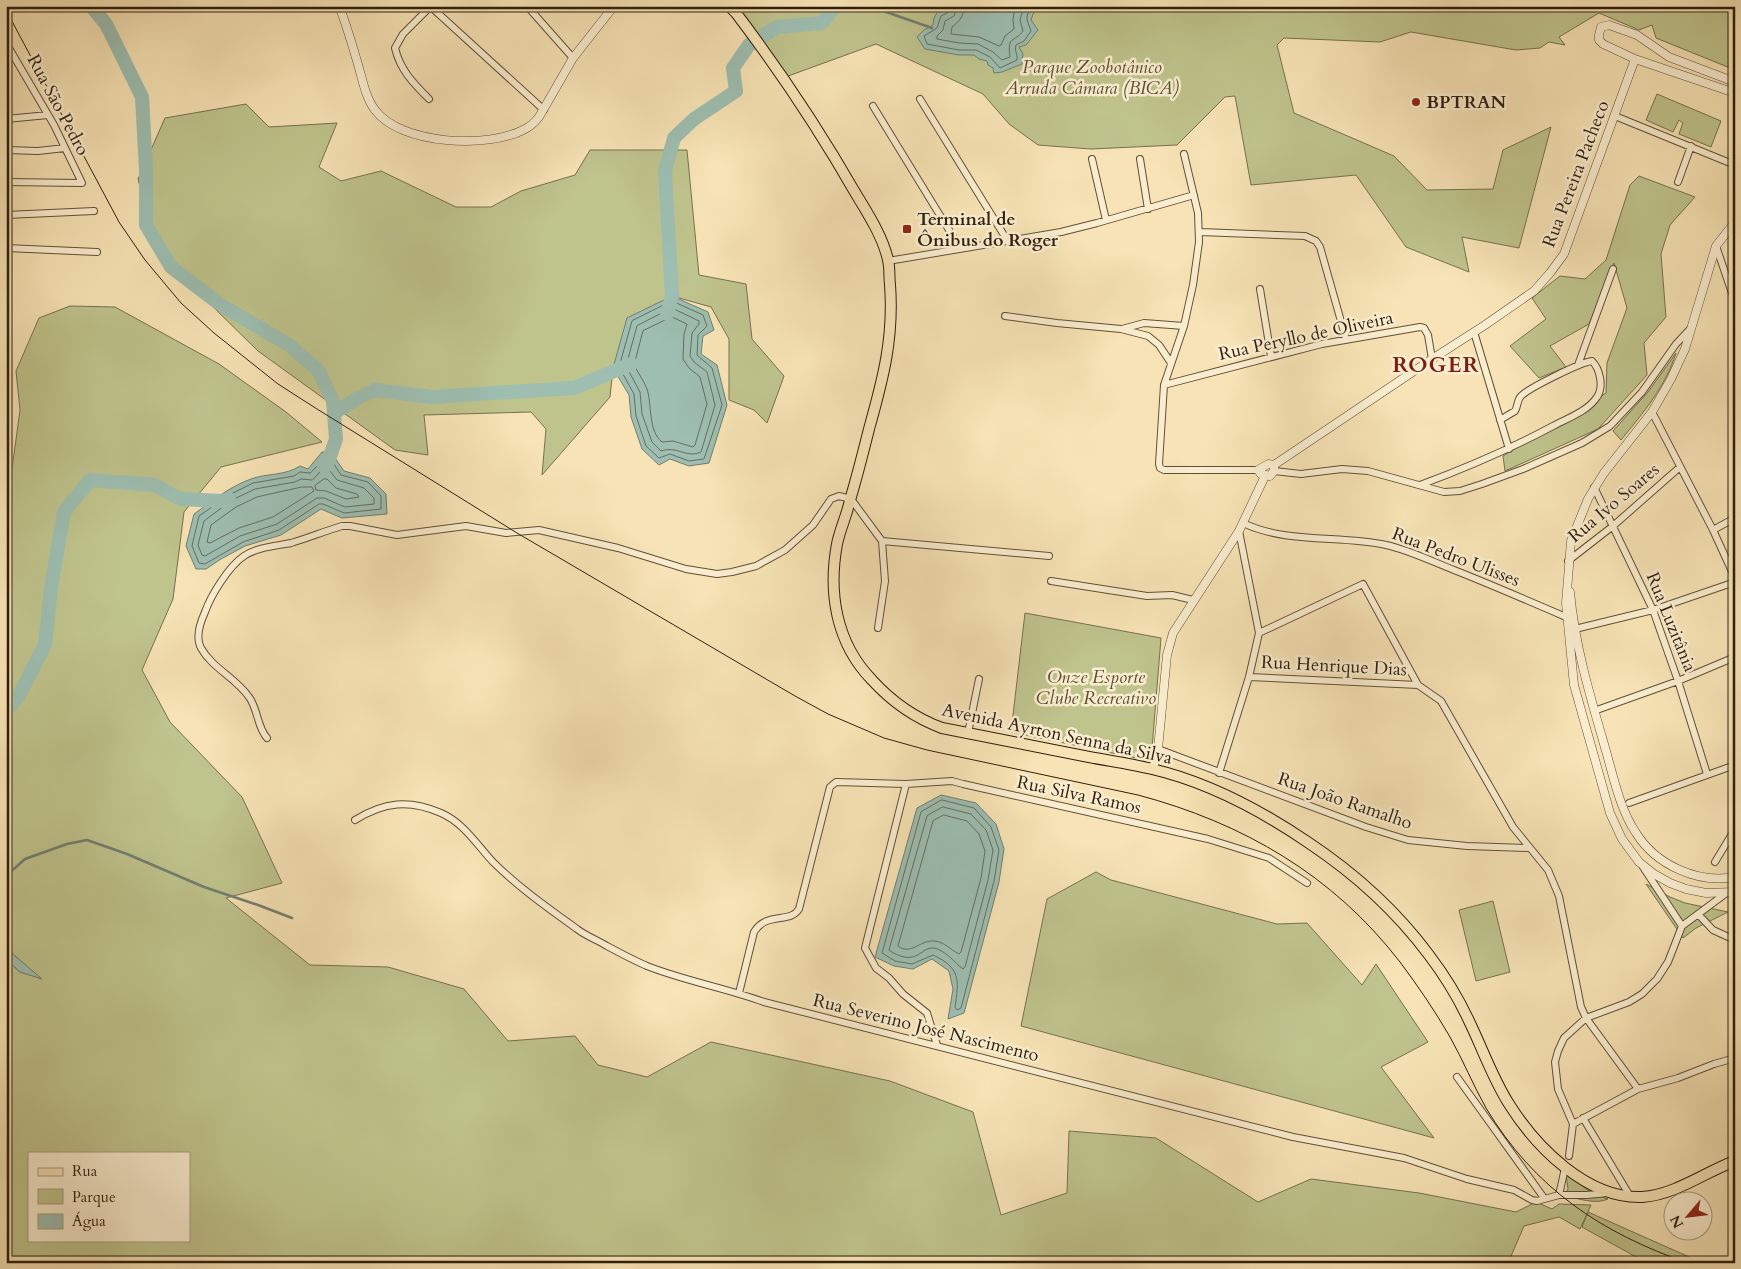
<svg xmlns="http://www.w3.org/2000/svg" width="1741" height="1269" font-family="Cardo,serif">
	<style>
		.green { fill: #bfc38c; stroke: #76714d; fill-rule: evenodd }
		.water { fill: #9dbeb1; stroke: #717e70 }
		.lines { fill: none; stroke-linecap: round; stroke-linejoin: round }
		.shore { stroke: #666e60; stroke-width: 1 }
		.stream { stroke: #717e70; stroke-width: 2.5 }
		.river { stroke: #9dbeb1; stroke-width: 14 }
		.minor-casing { stroke: #605038; stroke-width: 8 }
		.tertiary-casing { stroke: #605038; stroke-width: 9 }
		.primary-casing { stroke: #2e1f0e; stroke-width: 12 }
		.minor { stroke: #faedcf; stroke-width: 6 }
		.tertiary { stroke: #faedcf; stroke-width: 8 }
		.primary { stroke: #f7e3b5; stroke-width: 10 }
		.tram { stroke: #2e1f0e; stroke-width: 1 }
		.poi-dot { fill: #8f2418; stroke: #faedcf; stroke-width: 2 }
		.labels { text-anchor: middle; dominant-baseline: central; stroke-width: 5; stroke-linejoin: round; paint-order: stroke }
		.park-label { font-size: 18px; font-style: italic; fill: #5a5034; stroke: #faedcf }
		.poi-label { font-size: 18px; font-weight: bold; fill: #2e1f0e; stroke: #faedcf; text-anchor: start }
		.street-label { font-size: 18px; fill: #2e1f0e; stroke: #faedcf }
		.district-label { font-size: 22px; font-weight: bold; letter-spacing: 1px; fill: #7a1f14; stroke: #faedcf }
	</style>
	<rect width="100%" height="100%" fill="#f7e3b5"/>
	<filter id="stains"><feTurbulence type="fractalNoise" baseFrequency=".004" numOctaves="4"/><feColorMatrix values="0 0 0 0 .2 0 0 0 0 .09 0 0 0 0 .02 0 0 0 .5 -.17"/></filter>
	<radialGradient id="worn" r=".72"><stop offset=".6" stop-color="#630" stop-opacity="0"/><stop offset="1" stop-color="#630" stop-opacity=".3"/></radialGradient>
	<!-- green -->
	<path class="green" d="M730 6H1735V70L1656 38 1652 25 1639 30 1599 13 1559 37 1565 45 1549 42 1540 48 1516 50 1411 32 1380 42 1284 38 1277 45 1294 113 1394 156 1427 190 1493 189 1503 150 1551 127 1519 248 1462 237 1469 272 1406 247 1356 175 1251 185 1235 96 1225 97 1177 145 1091 149 1038 145 1009 124 983 94 876 44 780 79Z
		M1657 94 1721 121 1711 147 1679 134 1683 123 1679 120 1673 132 1646 120Z
		M246 104 269 127 337 123 319 167 341 181 381 171 456 207H491L521 191 575 175 590 150H687L699 275 746 284 752 339 784 376 767 423 754 410 729 400V339L711 307 672 296 613 368 610 397 542 475 546 429 531 412 424 415 428 455 395 450 258 351 156 251 138 179 165 118Z
		M1639 176 1695 197 1670 225 1661 254 1666 317 1644 343 1647 375 1598 429 1505 471 1503 456 1606 393 1607 363 1627 308 1614 263 1589 324 1550 346 1566 367 1539 378 1510 346 1546 319 1532 298 1560 276 1585 279 1606 260 1630 185Z
		M70 306 115 307 219 364 286 412 322 442 221 467 184 512 173 599 142 670 170 722 242 797 282 883 226 898 310 965 388 967 464 989 508 1041 575 1036 598 1065 647 1077 711 1042 890 1081 973 1112 1001 1215 1067 1193 1069 1131 1156 1138 1258 1202 1311 1179 1419 1193 1516 1212 1536 1202 1552 1209 1559 1204 1591 1205 1580 1229 1559 1217 1524 1226 1508 1263H6V959L20 972 40 978 14 955 6 946V881L10 878 6 879V638H8L11 611 6 606V513L20 410 16 371 39 318ZM29 1153H189V1240H29Z
		M1676 353C1666 386 1643 413 1621 440L1613 431 1648 392Z
		M1025 613 1161 638 1151 761 1011 732Z
		M1096 872 1111 880 1277 924 1307 923 1362 985 1376 964 1428 1042 1381 1067 1434 1138 1021 1026 1047 899Z
		M1646 884 1670 897 1685 903 1728 912 1696 928 1683 938Z
		M1493 901 1510 972 1476 981 1459 910Z
		M1566 1174 1592 1193 1608 1199C1595 1205 1578 1198 1564 1196L1568 1189Z
		M1588 1212 1696 1260 1710 1263H1647L1582 1227Z"/>
	<!-- water -->
	<path class="water" d="M950 6H1039L1033 14 1031 20 1038 30 1026 45 1019 47 1023 54 1022 64 1002 72 994 73 993 68 988 65 987 61 979 59 974 55H959L925 49 917 37 924 30 933 25 934 18 938 11Z
		M672 296 708 312 714 330 703 336 701 354 717 365 727 405 709 463 689 466 670 459 659 465 642 449 631 417 629 395 613 368 627 318Z
		M322 452H337L335 458 344 471 370 478 386 494 387 514 342 518 321 509 281 535 245 546 221 559 206 569H196L186 546 194 514C212 501 229 487 251 479 267 473 285 476 300 466L308 469Z
		M941 795 976 803 996 824 1004 849 999 882 964 1013 948 1019 953 989 949 971 932 959 913 969 894 966 875 957 917 808Z
		M6 946 14 955 42 979 20 972 6 959Z"/>
	<g class="lines">
		<!-- shore -->
		<path class="shore" d="M951 6 949 12 941 16 937 28 924 36 927 44 959 50H976L990 57 1000 68 1017 60C1018 54 1014 51 1016 45L1024 41 1031 31C1027 19 1024 18 1032 6
			M957 6 954 16 945 21 943 30 937 36V39L959 43 978 44 993 52 1002 60 1010 57C1007 35 1014 43 1023 31L1020 20 1024 6
			M964 6C964 16 960 21 952 27L951 34 979 37 999 46 1001 45 1005 36 1014 29 1013 20 1015 6
			M672 301 703 315 707 326 698 335 697 355 712 368 722 405 704 459 689 461 670 454 659 458 646 446 636 416 634 394 619 367 632 321Z
			M672 308 699 321V324L692 333 690 356 694 362 707 372 715 405 701 452C687 459 676 445 661 451L652 442 642 414 640 392 626 366 637 326Z
			M672 317 687 324 684 334 683 359 689 368 700 377 707 404 695 445 693 447 673 441 662 442C648 431 652 404 647 389 644 381 638 373 634 365L643 331Z
			M326 457 330 458 341 475 368 482 381 496V509L344 513 323 504H319L279 530 243 542 205 564 199 563 192 546 199 516 229 495 253 483 294 476 300 472 310 473Z
			M326 466 337 480 364 488 374 498V504L345 507 324 498H317L277 524 240 536 205 556 202 555 198 545 204 521 232 500 255 489 295 482 301 479 312 480Z
			M324 479H327L336 488 357 494 359 497 346 499 326 491 316 490 315 486Z
			M302 487H312L314 491 273 517 239 528 210 543 207 542 211 525 236 507 257 497Z
			M942 800 974 808 991 827 999 850 994 881 961 1008 957 1010 955 1007C959 980 961 968 933 955L912 964 895 961 882 953 921 812Z
			M943 807 971 814 986 830 993 850 988 880 965 967 963 969C955 963 945 950 934 948 925 947 920 956 912 957 905 959 894 954 889 950L927 816Z
			M944 815 967 821 979 834 985 851 981 878 961 952 959 954C951 950 944 942 935 941 921 939 911 956 898 946L933 821Z"/>
		<!-- stream -->
		<path class="stream" d="M869 6 932 28
			M832 10 848 6
			M6 876 25 859 67 844 87 840 127 854 204 887 258 905 292 918"/>
		<!-- river -->
		<path class="river" d="M91 6 106 24 142 97 146 170V225L171 267 221 305 289 345 318 370 333 401 336 439 327 465 324 466
			M667 314 672 296 665 171 674 138 694 119 736 91 733 68 749 45 777 27 822 23 835 6
			M334 413 356 399 375 390 432 397 574 388 631 364
			M6 711 18 697 45 645 51 588 64 512 90 480 155 485 180 499 222 501 229 499"/>
		<!-- minor casing -->
		<g class="minor-casing">
			<path id="minor" d="M430 6 544 110
				M527 6 573 58
				M6 43 54 125 82 183 6 182
				M429 99C414 84 400 70 395 48L403 34 431 6
				M920 99 1007 240
				M873 106 960 248
				M1615 116 1735 165
				M6 119 48 115
				M6 150 38 151 65 148
				M1184 154 1198 213 1199 242 1193 285 1184 326 1164 385 1159 464 1160 468 1164 470H1258
				M1092 159 1106 220
				M1140 159 1148 209
				M1678 182 1691 146
				M6 215 94 211
				M1200 232 1305 236 1316 241 1320 247 1346 339
				M1716 246 1735 302
				M6 248 97 252
				M888 261 1061 232 1097 223 1194 195
				M1260 289 1271 356
				M1005 316 1057 323 1121 329 1148 336 1159 345 1171 363
				M1122 329 1144 323 1184 326
				M1474 332 1509 449
				M1578 365 1613 269
				M1164 385 1322 344 1420 327 1424 328 1428 335 1432 359
				M1652 412 1713 530 1735 578
				M1274 471 1301 474 1342 469 1368 471 1444 492 1460 491 1482 484 1523 469 1582 443 1610 426 1642 392 1676 344 1691 328
				M1420 485C1466 468 1510 449 1553 426 1568 418 1588 411 1597 397 1604 387 1600 369 1592 361 1581 362 1529 388 1521 396 1517 400 1518 406 1515 411L1500 420
				M1594 487 1653 610 1678 681 1707 774
				M1243 523C1287 544 1340 535 1386 545 1409 550 1431 561 1454 570 1492 585 1529 601 1566 617
				M1713 530 1735 518
				M882 541 1049 556
				M1568 561 1613 526 1680 467
				M1051 581 1147 596 1172 595 1193 600
				M1575 629 1653 610 1735 582
				M1259 633 1363 584 1418 685 1441 701 1513 827 1548 870 1559 896 1581 1007 1586 1018 1638 1089
				M1249 677 1418 685
				M1594 711 1678 681 1735 657
				M968 733 979 679
				M267 738C257 727 258 709 249 697 236 678 212 668 201 648 195 637 200 623 205 612 211 595 229 566 244 556 257 547 276 546 291 543 308 538 325 531 342 526H350L397 535 466 526 506 533 539 530 618 548 686 569 717 574 732 572 756 566 785 550 813 525 831 499 839 496 851 499 882 541 885 581 878 628
				M1158 749 1366 827 1408 840 1467 846 1529 848
				M1219 773 1249 677 1259 633 1239 531
				M906 784 865 948 876 968 889 978 903 994 927 1013 937 1045
				M1629 803 1735 765
				M355 820C384 802 409 799 441 813 464 823 477 845 493 862 518 887 548 908 577 929 586 936 597 940 607 946 620 953 633 960 647 966 685 981 726 988 764 1002L1293 1137 1404 1158 1467 1179 1514 1190 1532 1200 1537 1201 1559 1195H1587L1608 1193
				M1715 862 1735 829
				M1643 867 1682 926
				M1698 914 1713 930 1735 940
				M739 993 754 932C767 911 790 924 799 909L830 787 836 782 906 784 952 781 963 784 1208 839 1269 858 1307 883
				M1457 1077 1544 1198
				M1583 1118 1630 1196
				M1573 1124 1638 1089 1678 1078 1714 1064 1735 1058
				M1569 1156 1573 1124 1558 1089 1555 1062 1558 1051 1564 1038 1586 1018 1629 1002 1642 994 1657 979 1668 962 1682 926 1725 894
				M1559 1195 1565 1168"/>
		</g>
		<!-- tertiary casing -->
		<g class="tertiary-casing">
			<path id="tertiary" d="M339 6C347 26 353 47 359 68 363 82 366 98 375 110 401 145 489 149 525 129 531 126 535 122 539 117L573 58 614 6
				M1735 82 1669 57 1637 35 1609 25 1601 27 1599 35V40L1603 44 1635 59 1735 93
				M1735 222 1716 246 1685 349 1671 379 1652 412 1604 473 1588 499 1571 541 1566 603 1574 685 1610 813 1622 839 1639 862 1654 874 1670 883 1686 889 1706 893 1735 892
				M1268 464 1274 465V471L1270 476 1261 474 1258 470Z
				M1274 465 1432 359 1485 325 1534 291 1550 273 1564 254 1635 59
				M1570 592C1575 647 1591 699 1606 751 1614 779 1620 809 1636 833 1656 865 1698 884 1735 877
				M1153 769 1158 749 1167 655 1173 633 1239 531 1265 476"/>
		</g>
		<!-- primary casing -->
		<g class="primary-casing">
			<path id="primary" d="M729 6 736 13C780 71 820 131 856 194 868 214 883 237 888 260 890 268 889 277 890 285 894 338 883 379 869 429 863 453 857 477 850 500 847 515 840 529 837 544 828 593 836 643 872 680 892 702 915 718 942 728 991 738 1040 747 1089 757 1110 761 1132 764 1152 769 1208 782 1262 811 1309 843 1354 873 1397 912 1429 955 1445 976 1459 999 1470 1023 1483 1050 1493 1079 1509 1104 1536 1147 1587 1199 1642 1197 1675 1195 1705 1172 1735 1161"/>
		</g>
		<!-- minor -->
		<use href="#minor" class="minor"/>
		<!-- tertiary -->
		<use href="#tertiary" class="tertiary"/>
		<!-- primary -->
		<use href="#primary" class="primary"/>
		<!-- tram -->
		<path class="tram" d="M6 10 119 222 145 260 181 303 214 333 278 384 317 409 517 533 795 696 828 714 884 738 927 750 1138 795C1243 823 1333 875 1400 962 1418 986 1435 1011 1450 1037 1463 1060 1473 1085 1486 1108 1534 1188 1601 1233 1688 1263"/>
	</g>
	<!-- markers -->
	<g class="poi-dot">
		<circle cx="1416" cy="102" r="5"/>
		<rect x="902" y="224" width="10" height="10" rx="2.5"/>
	</g>
	<g class="labels">
		<!-- park labels -->
		<g class="park-label">
			<text x="1092" y="67">Parque Zoobotânico<tspan x="1092" dy="21">Arruda Câmara (BICA)</tspan></text>
			<text x="1096" y="677">Onze Esporte<tspan x="1096" dy="21">Clube Recreativo</tspan></text>
		</g>
		<!-- poi labels -->
		<g class="poi-label">
			<text x="1426" y="102">BPTRAN</text>
			<text x="917" y="219">Terminal de<tspan x="917" dy="21">Ônibus do Roger</tspan></text>
		</g>
		<!-- street labels -->
		<g class="street-label">
			<text transform="translate(58 105) rotate(62)">Rua São Pedro</text>
			<text transform="translate(1576 174) rotate(-69)">Rua Pereira Pacheco</text>
			<text transform="translate(1306 336) rotate(-12)">Rua Peryllo de Oliveira</text>
			<text transform="translate(1614 503) rotate(-40)">Rua Ivo Soares</text>
			<text transform="translate(1456 557) rotate(21)">Rua Pedro Ulisses</text>
			<text transform="translate(1671 622) rotate(68)">Rua Luzitânia</text>
			<text transform="translate(1334 666) rotate(3)">Rua Henrique Dias</text>
			<text transform="translate(1057 734) rotate(12)">Avenida Ayrton Senna da Silva</text>
			<text transform="translate(1079 795) rotate(12)">Rua Silva Ramos</text>
			<text transform="translate(1345 801) rotate(19)">Rua João Ramalho</text>
			<text transform="translate(926 1028) rotate(14)">Rua Severino José Nascimento</text>
		</g>
		<!-- district labels -->
		<g class="district-label">
			<text x="1436" y="365">ROGER</text>
		</g>
	</g>
	<!-- margin -->
	<rect width="1741" height="1269" fill="none" stroke="#f7e3b5" stroke-width="25"/>
	<rect x="8" y="8" width="1726" height="1254" fill="none" stroke="#2e1f0e" stroke-width="2.5"/>
	<rect x="12" y="12" width="1716" height="1244" fill="none" stroke="#2e1f0e"/>
	<!-- legend -->
	<rect x="28" y="1152" width="162" height="90" fill="#faedcf" stroke="#a89b82"/>
	<rect x="38" y="1168" width="25" height="8" fill="#f7e3b5" stroke="#a89b82"/>
	<text x="72" y="1176" font-size="15" fill="#2e1f0e">Rua</text>
	<rect x="38" y="1189" width="25" height="15" fill="#bfc38c" stroke="#a89b82"/>
	<text x="72" y="1202" font-size="15" fill="#2e1f0e">Parque</text>
	<rect x="38" y="1214" width="25" height="15" fill="#9dbeb1" stroke="#a89b82"/>
	<text x="72" y="1226" font-size="15" fill="#2e1f0e">Água</text>
	<!-- north arrow -->
	<g transform="translate(1688 1216) rotate(242)"><circle r="24" fill="#faedcf" stroke="#a89b82"/>
	<path d="M0-4L9 19L0 12L-9 19Z" fill="#8f2418"/>
	<text y="-8" font-size="14" font-weight="bold" text-anchor="middle" fill="#2e1f0e">N</text>
	</g>
	<rect width="100%" height="100%" filter="url(#stains)"/>
	<rect width="100%" height="100%" fill="url(#worn)"/>
</svg>
